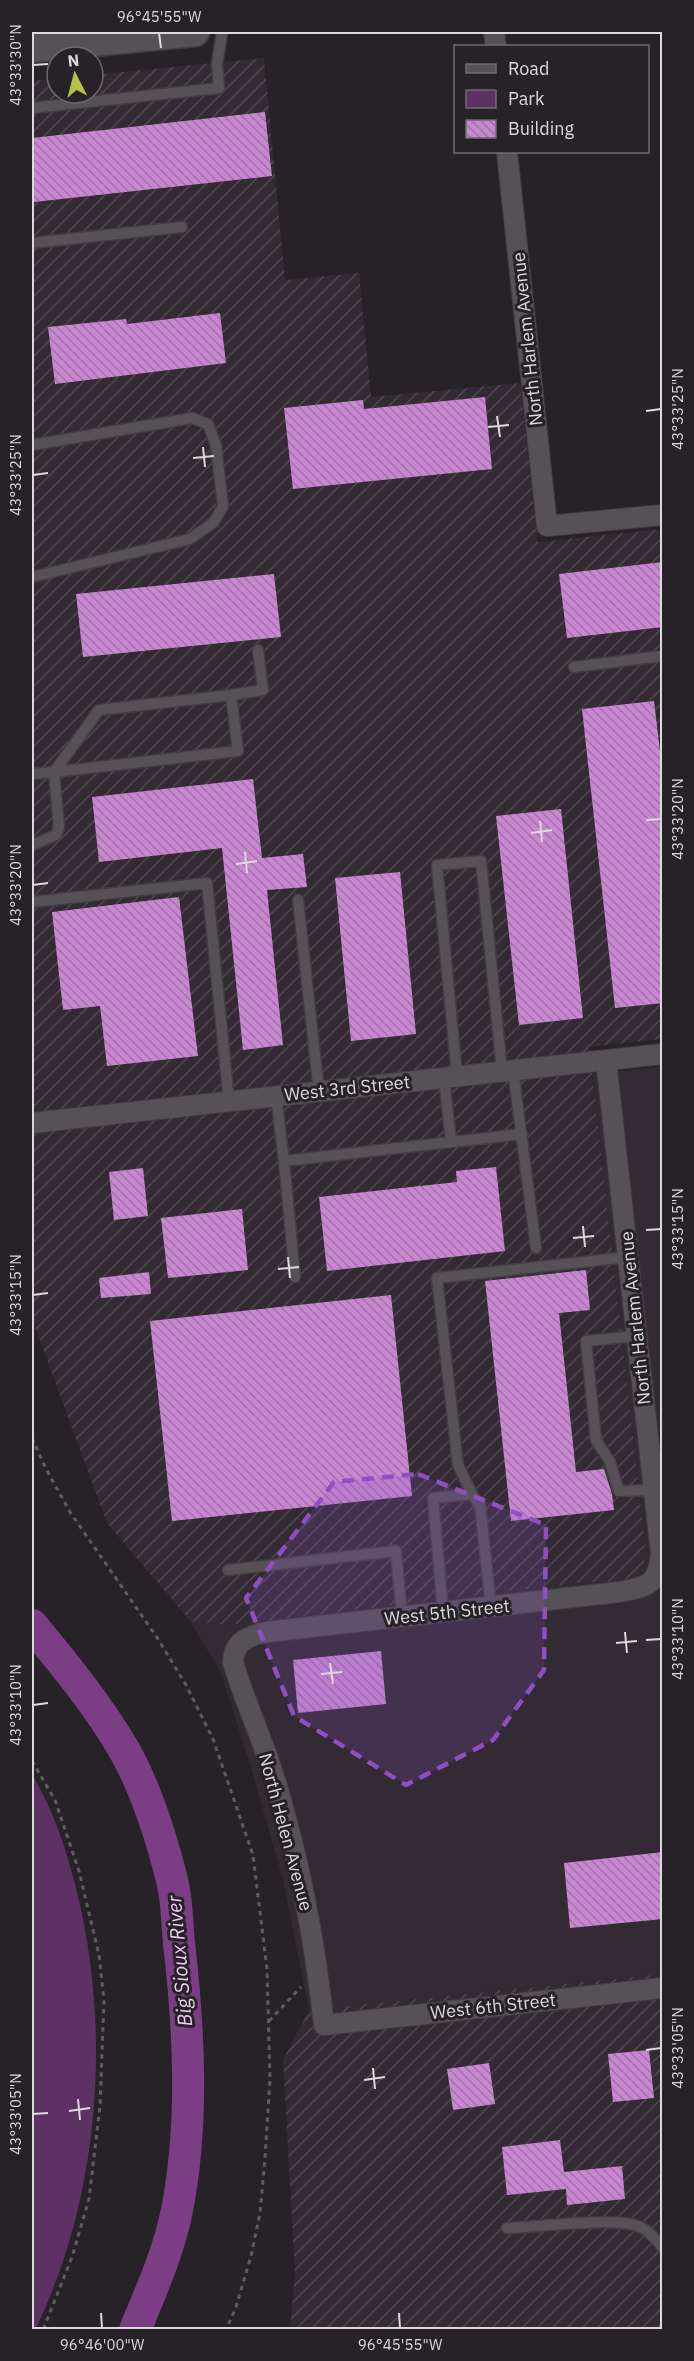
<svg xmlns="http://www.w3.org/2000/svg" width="694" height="2361" font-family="'IBM Plex Sans',sans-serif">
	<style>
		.built { fill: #332a34 }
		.industrial { fill: url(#industrial-furrows) }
		.green { fill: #5e3165 }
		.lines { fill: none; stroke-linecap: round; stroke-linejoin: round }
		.river { stroke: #7b3e84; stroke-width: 32 }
		.building { fill: url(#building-back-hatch) }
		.service-casing { stroke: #413d41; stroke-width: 13 }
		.minor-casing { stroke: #413d41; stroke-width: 22 }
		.secondary-casing { stroke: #413d41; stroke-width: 31 }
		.path { stroke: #5f5b5f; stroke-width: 3; stroke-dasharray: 4.5 4.5; stroke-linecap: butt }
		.service { stroke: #565157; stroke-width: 10 }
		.minor { stroke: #565157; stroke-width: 20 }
		.secondary { stroke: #565157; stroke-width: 28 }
		.marked { fill: #8e4fc5; fill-opacity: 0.2; stroke: #8e4fc5; stroke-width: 4.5; stroke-dasharray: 12 8; stroke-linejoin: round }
		.ticks { fill: none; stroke: #dcd9dc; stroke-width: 2 }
		.labels { text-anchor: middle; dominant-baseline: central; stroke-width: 6; stroke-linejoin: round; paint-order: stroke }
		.street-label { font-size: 18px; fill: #dcd9dc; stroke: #272227 }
		.water-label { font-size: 20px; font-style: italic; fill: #efcdf3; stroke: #272227 }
		.neatline { fill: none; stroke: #dcd9dc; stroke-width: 2 }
		.ticks-label { font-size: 15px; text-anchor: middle; fill: #dcd9dc }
	</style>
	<defs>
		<pattern id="industrial-furrows" width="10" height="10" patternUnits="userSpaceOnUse" patternTransform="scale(1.5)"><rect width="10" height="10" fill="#332a34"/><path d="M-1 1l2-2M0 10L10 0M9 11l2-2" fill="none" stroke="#504851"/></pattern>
		<pattern id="building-back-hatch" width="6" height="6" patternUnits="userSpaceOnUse" patternTransform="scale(1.5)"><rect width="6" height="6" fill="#c987d2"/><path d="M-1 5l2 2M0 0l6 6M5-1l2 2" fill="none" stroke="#a072a7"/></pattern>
	</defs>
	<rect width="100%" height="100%" fill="#272227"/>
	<!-- built -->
	<path class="built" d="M662 1067V1974L309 2010 283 1880 251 1767 220 1671 190 1621 229 1625 577 1583 628 1581 645 1543 592 1074Z"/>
	<!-- industrial -->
	<path class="industrial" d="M264 58 285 280 359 273 371 397 520 383 538 542 662 529V1039L589 1047 645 1543 644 1567 628 1581 577 1583 229 1625 190 1621 107 1523 32 1319V81L57 78V93H93V75Z
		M662 1974V2329H290L295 2272 283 2060 309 2010Z"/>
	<!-- green -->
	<path class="green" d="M32 1774C54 1812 65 1846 76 1888 112 2030 100 2197 35 2330L32 2329Z"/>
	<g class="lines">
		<!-- river -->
		<path class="river" d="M32 1625C64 1664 97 1704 123 1748 146 1788 161 1836 172 1880 177 1900 177 1922 179 1943 189 2030 194 2123 177 2210 169 2251 151 2291 135 2330"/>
	</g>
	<!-- building -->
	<path class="building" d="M265 112 272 176 34 202 32 176V138Z
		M220 313 226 363 55 384 48 327 126 319 127 324Z
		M485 397 492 469 293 489 284 408 363 400 364 409Z
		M663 562V627L567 638 559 574Z
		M274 574 281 637 83 657 76 594Z
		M654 701 663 776V1003L615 1008 582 709Z
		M253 779 262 858 303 854 307 887 267 890 283 1045 243 1050 222 848 99 862 92 797Z
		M561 809 583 1018 519 1025 496 816Z
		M400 872 416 1034 351 1041 335 878Z
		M179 897 198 1056 107 1066 100 1006 63 1010 52 912Z
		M496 1167 505 1251 327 1271 319 1197 457 1182 456 1171Z
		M143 1168 148 1216 114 1220 109 1172Z
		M242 1209 248 1270 168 1278 161 1218Z
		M586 1270 590 1310 559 1313 576 1472 604 1469 612 1494 614 1510 511 1521 485 1281Z
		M149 1272 151 1294 101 1298 99 1278Z
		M391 1295 412 1496 172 1521 150 1321Z
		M381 1651 386 1704 298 1713 293 1660Z
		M663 1852V1919L570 1928 564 1863Z
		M649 2050 654 2098 613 2102 608 2054Z
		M489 2063 495 2104 453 2110 447 2069Z
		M560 2140 564 2172 622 2166 625 2199 567 2205 566 2189 507 2195 502 2147Z"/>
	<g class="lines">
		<!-- service casing -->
		<g class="service-casing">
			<path id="service" d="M32 108 219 88 217 65 222 32
				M32 243 182 227
				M32 445 192 418 208 424 216 445 223 506 214 522 190 539 32 577
				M574 667 662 656
				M231 695 238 751 54 772 99 710Z
				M231 695 263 690 258 650
				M32 774 54 772 59 827 56 835 32 845
				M298 900 319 1092
				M32 902 207 883 229 1101
				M513 1070 536 1248
				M457 1076 437 865 481 861 502 1071
				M444 1078 451 1142
				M276 1096 284 1161 522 1134
				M284 1161 295 1277
				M637 1336 586 1341 596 1440 610 1462 619 1491 654 1490
				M228 1570 396 1551 402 1617
				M491 1607 480 1505 472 1494 458 1465 437 1278 628 1257
				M443 1612 433 1498 472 1494
				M507 2228C536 2227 613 2217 638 2226 647 2229 657 2240 662 2247"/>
		</g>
		<!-- minor casing -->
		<g class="minor-casing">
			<path id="minor" d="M494 32 496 46
				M507 152 547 526 662 515
				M606 1060 661 1554C658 1585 647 1587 619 1592L267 1632C248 1636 234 1641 233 1662 245 1703 264 1742 276 1783 300 1862 315 1942 324 2025L662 1988
				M32 1123 662 1054"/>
		</g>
		<!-- secondary casing -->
		<g class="secondary-casing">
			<path id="secondary" d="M32 48 195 32"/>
		</g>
		<!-- path -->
		<path class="path" d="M32 1438 46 1469 70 1512 158 1639 186 1685 213 1739 253 1855 267 1969 270 2079 265 2158 260 2213 251 2256 236 2307 226 2330
			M32 1761 55 1800 79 1871 99 1955 104 2001 100 2106 89 2199 72 2257 43 2330
			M269 2021 301 1987"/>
		<!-- service -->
		<use href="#service" class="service"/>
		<!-- minor -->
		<use href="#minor" class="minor"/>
		<!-- secondary -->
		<use href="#secondary" class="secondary"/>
	</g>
	<!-- marked area -->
	<path class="marked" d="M418 1474 546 1525 544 1670 493 1740 406 1785 294 1716 246 1598 334 1482Z"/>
	<!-- ticks -->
	<path class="ticks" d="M159 33 161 48M33 65 48 64M646 411 661 409M497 416 500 437M488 427 509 425M203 447 205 467M193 458 214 456M33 475 48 473M646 820 661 819M540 821 542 842M531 833 552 830M245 852 247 873M236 864 257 861M33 885 48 883M583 1226 585 1247M646 1230 661 1229M573 1238 594 1236M288 1257 290 1278M278 1269 299 1267M33 1295 48 1293M625 1632 627 1653M646 1640 661 1639M616 1643 637 1641M330 1663 333 1684M321 1674 342 1672M33 1705 48 1703M646 2050 661 2048M373 2068 375 2089M364 2080 385 2077M78 2099 80 2120M69 2111 90 2108M33 2114 48 2113M101 2313 102 2328M399 2313 400 2328"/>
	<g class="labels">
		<!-- street labels -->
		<g class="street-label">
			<text transform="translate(527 339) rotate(-96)">North Harlem Avenue</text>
			<text transform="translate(347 1088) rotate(-6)">West 3rd Street</text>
			<text transform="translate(635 1318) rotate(-96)">North Harlem Avenue</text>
			<text transform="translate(447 1612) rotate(-6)">West 5th Street</text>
			<text transform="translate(286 1832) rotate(75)">North Helen Avenue</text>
			<text transform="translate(493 2006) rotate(-6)">West 6th Street</text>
		</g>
		<!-- water labels -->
		<g class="water-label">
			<text transform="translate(179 1961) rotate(-95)">Big Sioux River</text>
		</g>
	</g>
	<!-- border -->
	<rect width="694" height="2361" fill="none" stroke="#272227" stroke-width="66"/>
	<!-- legend -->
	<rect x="454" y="45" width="195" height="108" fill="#272227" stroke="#6f6b6f" stroke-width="1.5"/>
	<rect x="466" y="64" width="30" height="9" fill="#565157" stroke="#6f6b6f" stroke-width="1.5"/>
	<text x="508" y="75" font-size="18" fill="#dcd9dc">Road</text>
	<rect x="466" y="90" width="30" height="18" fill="#5e3165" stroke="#6f6b6f" stroke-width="1.5"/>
	<text x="508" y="105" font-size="18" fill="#dcd9dc">Park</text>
	<rect x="466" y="120" width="30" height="18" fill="url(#building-back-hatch)" stroke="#6f6b6f" stroke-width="1.5"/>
	<text x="508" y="135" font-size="18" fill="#dcd9dc">Building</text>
	<!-- north arrow -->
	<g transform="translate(75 75) rotate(354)"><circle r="28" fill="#272227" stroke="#6f6b6f" stroke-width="1.5"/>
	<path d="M0-4.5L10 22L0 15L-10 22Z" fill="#b9c046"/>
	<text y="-9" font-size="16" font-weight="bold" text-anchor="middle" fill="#dcd9dc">N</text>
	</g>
	<rect x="33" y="33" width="628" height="2295" class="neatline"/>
	<g class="ticks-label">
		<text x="159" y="22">96°45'55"W</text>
		<text transform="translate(16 65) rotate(-90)" y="5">43°33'30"N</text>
		<text transform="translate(678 409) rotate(-90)" y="5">43°33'25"N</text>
		<text transform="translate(16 475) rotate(-90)" y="5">43°33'25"N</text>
		<text transform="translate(678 819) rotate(-90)" y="5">43°33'20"N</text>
		<text transform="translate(16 885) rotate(-90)" y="5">43°33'20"N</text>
		<text transform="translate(678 1229) rotate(-90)" y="5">43°33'15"N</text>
		<text transform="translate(16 1295) rotate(-90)" y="5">43°33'15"N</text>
		<text transform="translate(678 1639) rotate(-90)" y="5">43°33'10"N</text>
		<text transform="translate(16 1705) rotate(-90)" y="5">43°33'10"N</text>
		<text transform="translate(678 2048) rotate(-90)" y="5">43°33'05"N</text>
		<text transform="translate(16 2114) rotate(-90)" y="5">43°33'05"N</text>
		<text x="102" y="2350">96°46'00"W</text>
		<text x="400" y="2350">96°45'55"W</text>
	</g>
</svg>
